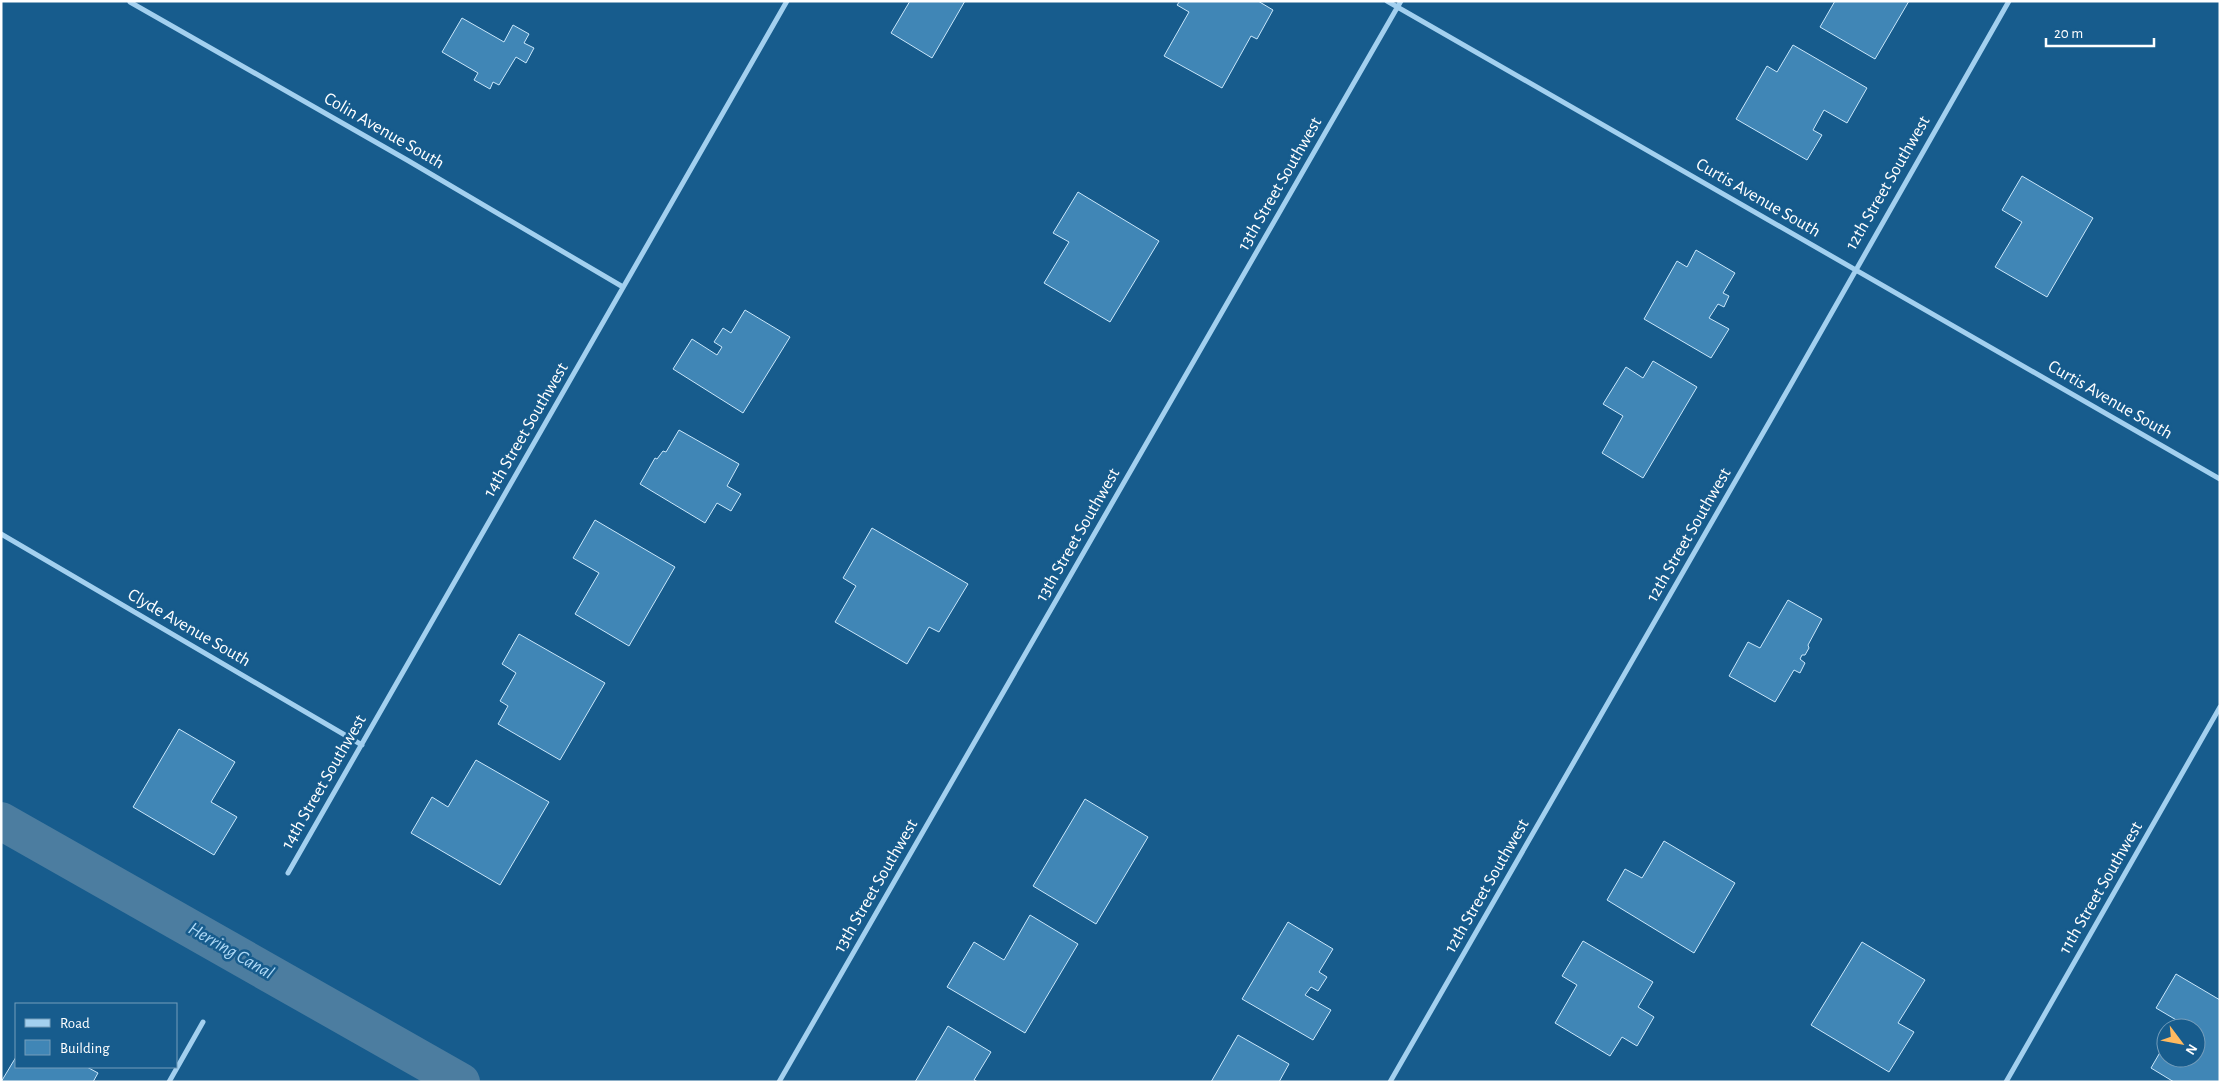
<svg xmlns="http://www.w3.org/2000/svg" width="2221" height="1083" font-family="'Alegreya Sans',sans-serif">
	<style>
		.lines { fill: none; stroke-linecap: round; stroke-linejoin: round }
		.canal { stroke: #4c7da0; stroke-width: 38 }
		.building { fill: #4086b6; stroke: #c9e7fb }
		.street { stroke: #a3d0ef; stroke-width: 5 }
		.labels { text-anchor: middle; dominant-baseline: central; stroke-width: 5; stroke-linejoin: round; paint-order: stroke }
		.street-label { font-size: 18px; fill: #fff; stroke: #175c8d }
		.water-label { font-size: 19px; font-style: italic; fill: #aed9f6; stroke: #175c8d }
	</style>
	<rect width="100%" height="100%" fill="#175c8d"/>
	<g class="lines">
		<!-- canal -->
		<path class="canal" d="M1 821 461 1082"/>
	</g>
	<!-- building -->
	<path class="building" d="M910 1H965L932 58 891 33Z
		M1180 1H1258L1273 10 1257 39 1251 36 1222 88 1164 56 1189 12 1177 5Z
		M1835 1H1909L1875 59 1820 27Z
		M462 18 504 42 513 25 529 34 524 43 534 48 526 63 516 57 499 85 493 82 490 89 474 80 478 73 442 52Z
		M1793 45 1867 88 1847 123 1824 110 1813 130 1822 135 1807 160 1736 119 1767 66 1777 72Z
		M2022 176 2093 218 2047 297 1995 267 2022 222 2002 210Z
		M1078 192 1159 241 1110 322 1044 283 1069 242 1053 233Z
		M1696 250 1735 273 1723 293 1729 296 1724 307 1718 304 1709 318 1729 329 1711 358 1644 319 1677 261 1687 267Z
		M745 310 790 337 743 413 673 369 692 339 717 355 722 347 714 342 723 328 731 333Z
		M1653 361 1697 387 1643 478 1602 453 1623 416 1603 404 1626 367 1643 378Z
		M679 430 739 464 727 486 741 494 731 511 717 503 705 523 640 484 655 458 657 459 663 451 666 452Z
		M595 520 675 567 629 646 575 614 599 573 573 558Z
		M872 528 968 584 939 632 929 627 907 664 835 622 856 586 843 578Z
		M1788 600 1822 619 1808 645 1809 648 1805 655H1802L1800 659 1805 663 1800 673 1794 670 1775 702 1729 676 1748 642 1760 648Z
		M519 634 605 683 560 760 498 724 508 706 500 701 516 673 502 664Z
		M179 729 235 762 211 802 237 817 214 855 133 807Z
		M476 760 549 802 500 885 411 833 432 797 448 807Z
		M1085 799 1148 837 1096 924 1033 886Z
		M1664 841 1735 883 1694 953 1607 900 1625 869 1642 878Z
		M1030 915 1078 944 1025 1033 947 987 974 942 1004 960Z
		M1288 922 1333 949 1319 972 1327 977 1318 991 1311 987 1305 995 1331 1010 1313 1040 1242 999Z
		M1583 941 1653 982 1638 1007 1654 1017 1637 1046 1622 1037 1610 1056 1555 1023 1577 985 1562 976Z
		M1862 942 1925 980 1898 1023 1914 1032 1889 1072 1811 1025Z
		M2176 974 2220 1000V1082H2174L2151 1068 2166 1042V1058H2196V1028H2174L2178 1021 2156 1008Z
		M948 1026 991 1052 974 1080 978 1082H915Z
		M1238 1035 1289 1064 1279 1082H1211Z
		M16 1057V1067H87L98 1073 93 1082H1Z"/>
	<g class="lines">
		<!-- street -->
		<path class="street" d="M1387 1 2220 479
			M130 2 407 160 623 287
			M1 534 362 745
			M288 873 787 1
			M169 1082 203 1022
			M779 1082 1401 1
			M1390 1082 1790 386 2009 1
			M2006 1082 2220 707"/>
	</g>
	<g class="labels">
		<!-- street labels -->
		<g class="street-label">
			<text transform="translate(384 131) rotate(30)">Colin Avenue South</text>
			<text transform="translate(1888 183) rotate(-60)">12th Street Southwest</text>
			<text transform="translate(1280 184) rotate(-60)">13th Street Southwest</text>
			<text transform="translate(1758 198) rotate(30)">Curtis Avenue South</text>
			<text transform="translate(2110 400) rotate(30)">Curtis Avenue South</text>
			<text transform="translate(526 430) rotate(-60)">14th Street Southwest</text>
			<text transform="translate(1078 535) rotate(-60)">13th Street Southwest</text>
			<text transform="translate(1689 535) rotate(-60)">12th Street Southwest</text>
			<text transform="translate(189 628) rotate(30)">Clyde Avenue South</text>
			<text transform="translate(324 782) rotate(-60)">14th Street Southwest</text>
			<text transform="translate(876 886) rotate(-60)">13th Street Southwest</text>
			<text transform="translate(1487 886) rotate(-60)">12th Street Southwest</text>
			<text transform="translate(2101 888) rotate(-60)">11th Street Southwest</text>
		</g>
		<!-- water labels -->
		<g class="water-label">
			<text transform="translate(231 951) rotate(30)">Herring Canal</text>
		</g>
	</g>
	<!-- border -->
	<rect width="2221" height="1083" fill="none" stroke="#ffffff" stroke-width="5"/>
	<!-- legend -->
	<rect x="15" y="1003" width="162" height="65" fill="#175c8d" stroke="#749dbb"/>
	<rect x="25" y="1019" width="25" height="8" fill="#a3d0ef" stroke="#749dbb"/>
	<text x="60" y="1028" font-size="15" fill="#ffffff">Road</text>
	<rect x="25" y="1040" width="25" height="15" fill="#4086b6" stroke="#749dbb"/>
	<text x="60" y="1053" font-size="15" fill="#ffffff">Building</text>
	<!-- north arrow -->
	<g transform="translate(2181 1043) rotate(122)"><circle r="24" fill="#175c8d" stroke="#749dbb"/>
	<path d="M0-4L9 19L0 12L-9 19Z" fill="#ffba60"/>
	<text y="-8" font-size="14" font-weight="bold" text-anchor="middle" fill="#ffffff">N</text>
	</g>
	<!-- scale -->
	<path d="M2046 38v8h108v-8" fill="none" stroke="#ffffff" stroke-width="2.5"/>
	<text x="2054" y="38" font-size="15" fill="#ffffff" stroke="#175c8d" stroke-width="4" paint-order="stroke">20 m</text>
</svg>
